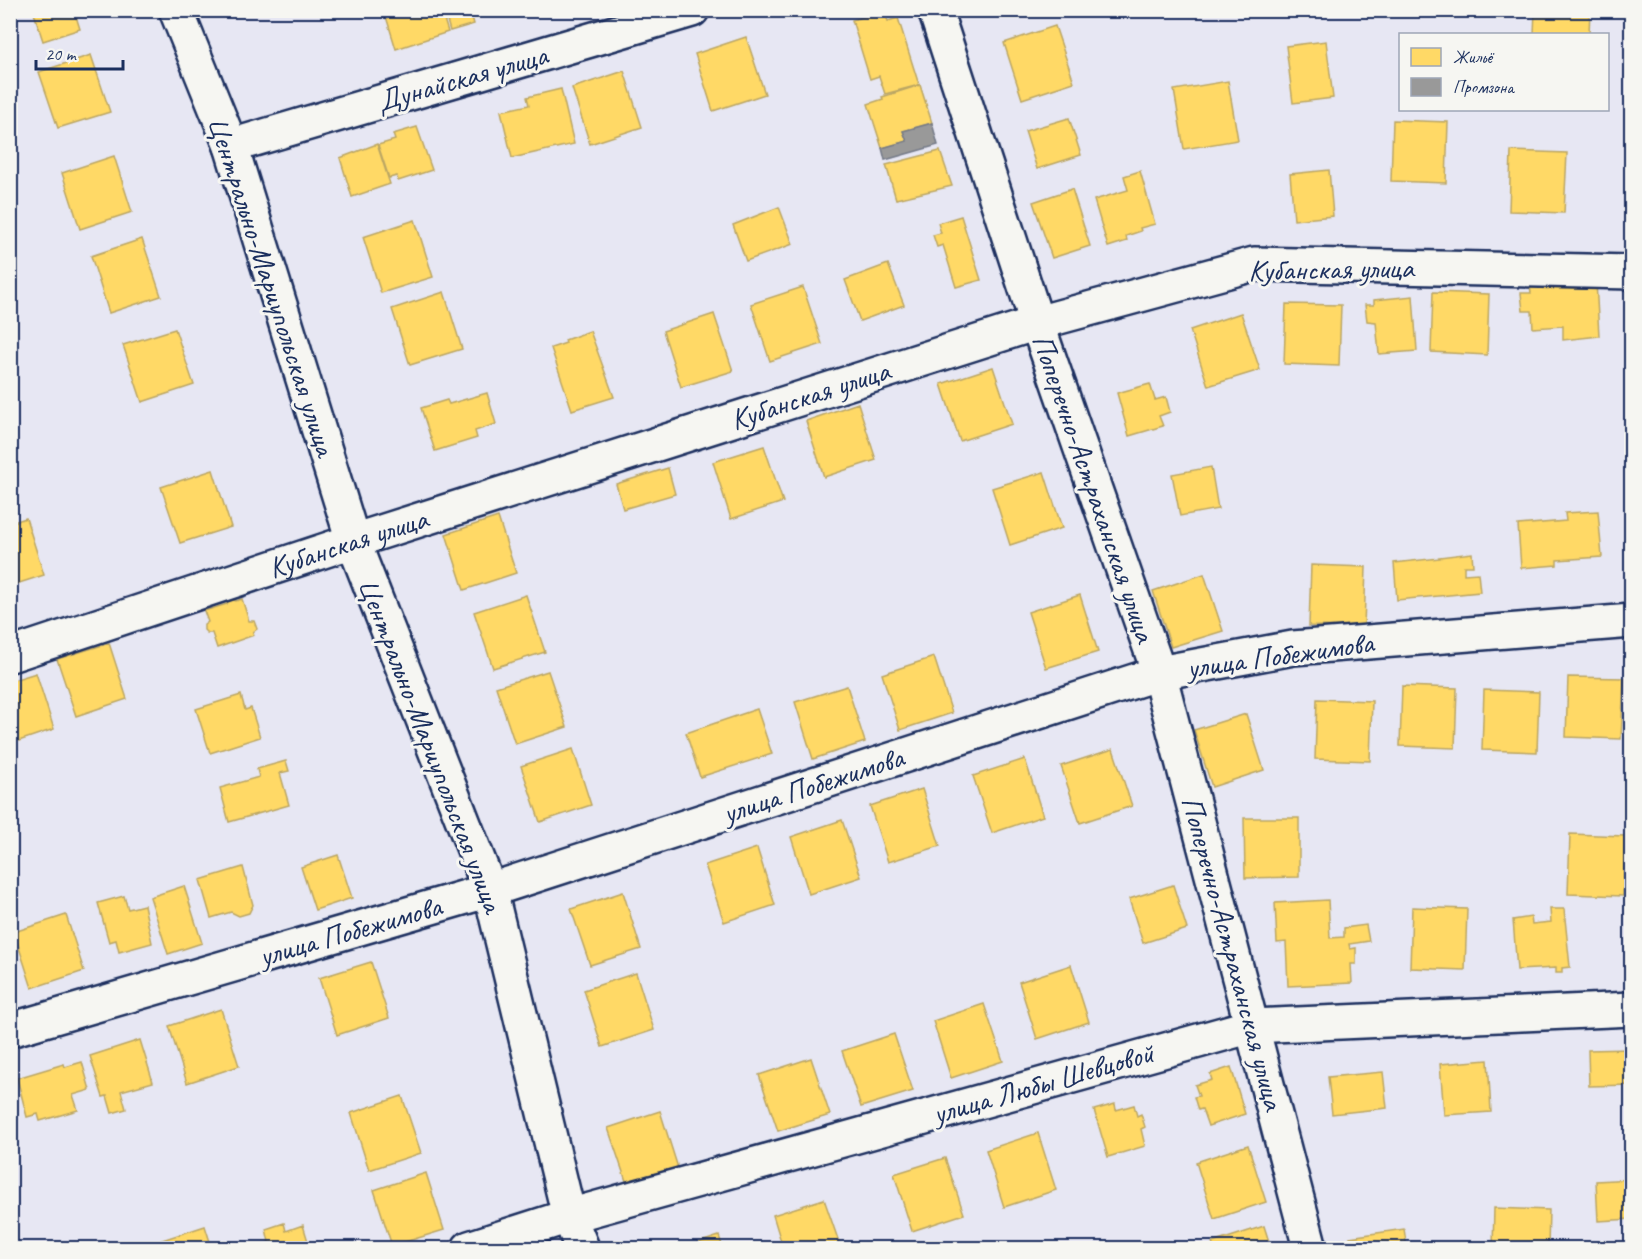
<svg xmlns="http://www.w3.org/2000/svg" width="1642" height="1259" font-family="Caveat,sans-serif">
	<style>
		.homes { fill: #ffd966; stroke: #bba664; stroke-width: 1.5 }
		.industry { fill: #999; stroke: #737987; stroke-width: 1.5 }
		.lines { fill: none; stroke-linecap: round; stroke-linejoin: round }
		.minor-casing { stroke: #1b2f5e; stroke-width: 38 }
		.minor { stroke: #f6f6f2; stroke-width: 33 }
		.labels { text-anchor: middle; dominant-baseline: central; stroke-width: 6; stroke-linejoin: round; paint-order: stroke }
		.street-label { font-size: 30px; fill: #1b2f5e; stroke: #f6f6f2 }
	</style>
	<rect width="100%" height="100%" fill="#e7e7f3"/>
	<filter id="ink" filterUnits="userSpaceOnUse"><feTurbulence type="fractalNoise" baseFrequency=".0167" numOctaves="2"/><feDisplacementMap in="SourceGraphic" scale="12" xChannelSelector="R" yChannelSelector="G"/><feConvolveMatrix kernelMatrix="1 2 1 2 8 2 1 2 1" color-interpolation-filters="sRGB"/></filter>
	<g filter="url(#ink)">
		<!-- homes -->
		<path class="homes" d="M33 10H74L80 29 43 41Z
			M384 10H441L448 32 396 49Z
			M444 10H470L474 24 450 31Z
			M1535 10H1590L1589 34H1534Z
			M884 11 888 21 898 18 919 85 885 94 879 76 870 79 852 20Z
			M1055 26 1074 82 1022 99 1004 43Z
			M746 37 765 94 713 111 695 54Z
			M1326 41 1333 98 1293 103 1286 46Z
			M91 55 110 112 58 128 39 72Z
			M624 71 642 127 590 144 572 88Z
			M1228 81 1238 140 1184 149 1174 90Z
			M920 85 932 123 903 131 907 141 882 148 868 104 883 99 882 97Z
			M561 89 574 144 512 158 501 111 529 105 527 97Z
			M1069 118 1081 155 1037 169 1025 131Z
			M1393 120 1448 122 1446 183 1391 181Z
			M417 127 432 170 398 181 397 176 389 178 378 145 395 140 393 134Z
			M377 144 390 184 352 197 340 158Z
			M940 151 952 186 896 199 886 165Z
			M1511 151 1567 153 1564 213 1509 211Z
			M114 156 132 212 80 229 62 173Z
			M1329 170 1333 216 1294 220 1290 174Z
			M1140 171 1155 224 1140 228 1141 231 1126 236 1127 241 1108 247 1094 200 1128 190 1124 176Z
			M1072 189 1090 246 1052 258 1033 202Z
			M779 207 793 244 746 261 733 225Z
			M961 216 981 280 956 287 943 245 937 247 933 235 941 233 938 223Z
			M415 220 433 277 381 293 363 237Z
			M142 239 161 296 109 313 91 256Z
			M888 264 904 305 860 321 845 280Z
			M1596 281 1599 336 1563 340V326L1533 328 1532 311H1523L1521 293H1531L1530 285Z
			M803 287 822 344 770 361 751 304Z
			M444 292 462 349 410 365 392 309Z
			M1433 292 1489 294 1487 355 1431 352Z
			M1413 296 1417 351 1379 354 1376 322 1367 321 1365 305H1374V300Z
			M1286 304 1341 305 1339 366 1284 364Z
			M1241 313 1260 370 1208 386 1190 330Z
			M714 314 733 371 681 387 663 331Z
			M175 329 194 385 142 402 123 345Z
			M590 331 614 397 572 410 551 348 566 343 565 340Z
			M993 367 1012 424 960 441 941 384Z
			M1150 384 1155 400 1166 397 1170 412 1159 416 1163 426 1129 436 1117 393Z
			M487 393 496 424 475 431 477 438 435 451 421 408 447 400 449 404Z
			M858 403 876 460 824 477 806 421Z
			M764 446 783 502 731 519 713 462Z
			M1211 467 1218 509 1180 516 1172 474Z
			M668 468 675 494 623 509 616 484Z
			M213 470 231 527 180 543 161 487Z
			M1044 472 1062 528 1010 545 992 488Z
			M1598 511 1602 557 1557 560V565L1521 568 1518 525 1566 521 1565 513Z
			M498 517 516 573 464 590 446 534Z
			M26 518 44 575 10 586V523Z
			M1472 553 1473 566H1464V574L1478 573 1480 592 1397 600 1394 563 1440 558 1439 557Z
			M1311 565 1366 567 1364 627 1309 626Z
			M1204 574 1223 631 1171 647 1153 591Z
			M526 595 545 652 493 668 474 612Z
			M1080 595 1098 652 1046 668 1028 612Z
			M229 598 236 601 242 599 249 621H254L257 629 253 632 254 635 217 648 212 633H207L204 630V625L208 622 204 611 227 604 226 601Z
			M109 643 127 699 76 716 57 659Z
			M934 657 952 713 900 730 882 674Z
			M548 671 567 727 515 744 496 687Z
			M36 673 54 729 10 744V681Z
			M1568 677 1624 678 1621 739 1566 737Z
			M847 686 865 742 813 759 795 702Z
			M1402 686 1457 688 1455 748 1400 746Z
			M1484 690 1539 692 1537 752 1482 750Z
			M241 695 245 710 251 708 260 737 210 753 196 709Z
			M1317 699 1372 701 1370 761 1315 759Z
			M757 709 772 754 700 777 686 733Z
			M1246 714 1264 770 1212 787 1194 730Z
			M573 749 591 805 540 822 521 766Z
			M1113 749 1132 806 1080 823 1061 766Z
			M1025 759 1043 816 992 833 973 776Z
			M286 761 289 771 280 773 289 805 229 822 220 788 259 777 257 769Z
			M922 789 940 846 888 862 870 806Z
			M1244 818H1299V877L1245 878Z
			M842 820 861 877 809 894 791 837Z
			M1570 834 1625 836 1623 896 1568 894Z
			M757 848 775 905 724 922 705 865Z
			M338 855 352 898 315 910 301 867Z
			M243 867 253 905 249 913 239 916 231 912 211 918 200 880Z
			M1173 885 1187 929 1143 943 1129 899Z
			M184 886 202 943 168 954 150 897Z
			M623 892 641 949 590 965 571 909Z
			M124 896 128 909 144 905 152 943 119 952 116 940 109 942 98 903Z
			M1328 900 1330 938 1344 937V928L1366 925 1369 941 1349 944 1350 949 1356 948V964H1351L1352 983 1288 986 1286 942 1277 943 1275 903Z
			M1412 907 1467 909 1465 970 1410 968Z
			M1550 909H1564L1570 967 1562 968V973H1556V968L1517 970 1513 920 1531 917 1532 924 1551 922Z
			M66 915 84 971 32 988 14 932Z
			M371 962 389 1018 337 1035 319 978Z
			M1071 965 1089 1022 1037 1039 1019 982Z
			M636 973 654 1030 602 1047 584 990Z
			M984 1004 1003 1061 951 1078 933 1021Z
			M221 1009 239 1066 187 1083 169 1026Z
			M894 1034 913 1091 861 1107 842 1051Z
			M140 1040 153 1082 121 1091 126 1109 112 1113 107 1096 103 1097 90 1056Z
			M1632 1049V1085L1589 1086 1588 1050Z
			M811 1058 830 1115 778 1131 759 1075Z
			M1488 1060 1491 1112 1444 1115 1440 1064Z
			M82 1062 90 1090 73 1095 78 1110 40 1121 38 1114 27 1117 17 1078 64 1064 65 1067Z
			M1231 1067 1245 1114 1208 1126 1202 1109 1198 1110 1194 1097 1199 1096 1195 1085 1212 1080 1210 1074Z
			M1383 1072 1387 1108 1332 1114 1328 1077Z
			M402 1096 421 1153 369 1170 351 1113Z
			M1115 1104 1116 1110 1134 1105 1137 1116 1141 1114 1145 1127 1141 1129 1145 1146 1108 1157 1094 1110Z
			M660 1111 678 1168 627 1184 608 1128Z
			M1038 1133 1056 1190 1004 1207 986 1150Z
			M1248 1145 1266 1202 1214 1219 1196 1162Z
			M945 1158 964 1214 912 1231 894 1174Z
			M426 1173 444 1230 392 1246 374 1190Z
			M1632 1179V1219L1598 1221 1596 1181Z
			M824 1199 841 1248H783L773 1215Z
			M1494 1208 1549 1210 1548 1248H1493Z
			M284 1223 286 1231 303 1225 310 1248H263L261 1244 269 1242 266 1229Z
			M205 1226 212 1248H154L153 1243Z
			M1264 1226 1271 1248H1214L1212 1243Z
			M1404 1229 1407 1248H1352L1350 1237Z
			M719 1236 723 1248H683Z"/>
		<!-- industry -->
		<path class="industry" d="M932 123 938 145 885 160 882 148 907 141 903 131Z"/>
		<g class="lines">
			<!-- minor casing -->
			<g class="minor-casing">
				<g id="minor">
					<path d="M176 10 231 146 353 541 490 890 569 1216 582 1248"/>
					<path d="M935 10 1037 323 1159 673 1310 1248"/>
					<path d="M231 146 692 10"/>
					<path id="s1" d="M10 655 353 541 1037 323 1254 264 1632 272"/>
					<path d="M10 1030 490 890 1159 673 1293 648 1632 621"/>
					<path d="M469 1248 569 1216 1252 1026 1632 1009"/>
				</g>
			</g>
			<!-- minor -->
			<use href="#minor" class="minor"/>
		</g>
	</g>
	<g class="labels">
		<!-- street labels -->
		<g class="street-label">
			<text transform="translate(462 78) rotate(-16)">Дунайская улица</text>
			<text transform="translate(1331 269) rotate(-1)">Кубанская улица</text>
			<text transform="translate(272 286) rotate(72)">Центрально-Мариупольская улица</text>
			<text transform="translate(810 395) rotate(-18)">Кубанская улица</text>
			<text transform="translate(1094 488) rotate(71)">Поперечно-Астраханская улица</text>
			<text stroke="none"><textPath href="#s1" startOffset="356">Кубанская улица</textPath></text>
			<text transform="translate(1280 655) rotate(-8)">улица Побежимова</text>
			<text transform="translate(431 745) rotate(69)">Центрально-Мариупольская улица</text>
			<text transform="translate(813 785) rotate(-18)">улица Побежимова</text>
			<text transform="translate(350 931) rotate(-16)">улица Побежимова</text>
			<text transform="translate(1233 953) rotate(75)">Поперечно-Астраханская улица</text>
			<text transform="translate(1043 1083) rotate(-16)">улица Любы Шевцовой</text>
		</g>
	</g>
	<!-- margin -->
	<rect width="1642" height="1259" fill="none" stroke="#f6f6f2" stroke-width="36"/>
	<rect x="18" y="18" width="1606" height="1223" fill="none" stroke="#1b2f5e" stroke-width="2" filter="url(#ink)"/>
	<!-- legend -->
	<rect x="1399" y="33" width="210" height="78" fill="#f6f6f2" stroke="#9ea6b7" stroke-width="1.5"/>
	<rect x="1411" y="48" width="30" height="18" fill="#ffd966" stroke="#9ea6b7" stroke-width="1.5"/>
	<text x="1453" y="63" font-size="18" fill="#1b2f5e">Жильё</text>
	<rect x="1411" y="78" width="30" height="18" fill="#999999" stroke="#9ea6b7" stroke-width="1.5"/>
	<text x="1453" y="93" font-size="18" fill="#1b2f5e">Промзона</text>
	<!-- scale -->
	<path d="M36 60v9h87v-9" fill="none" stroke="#1b2f5e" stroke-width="3"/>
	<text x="45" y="60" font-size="18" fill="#1b2f5e" stroke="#f6f6f2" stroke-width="4.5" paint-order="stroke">20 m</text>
</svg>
